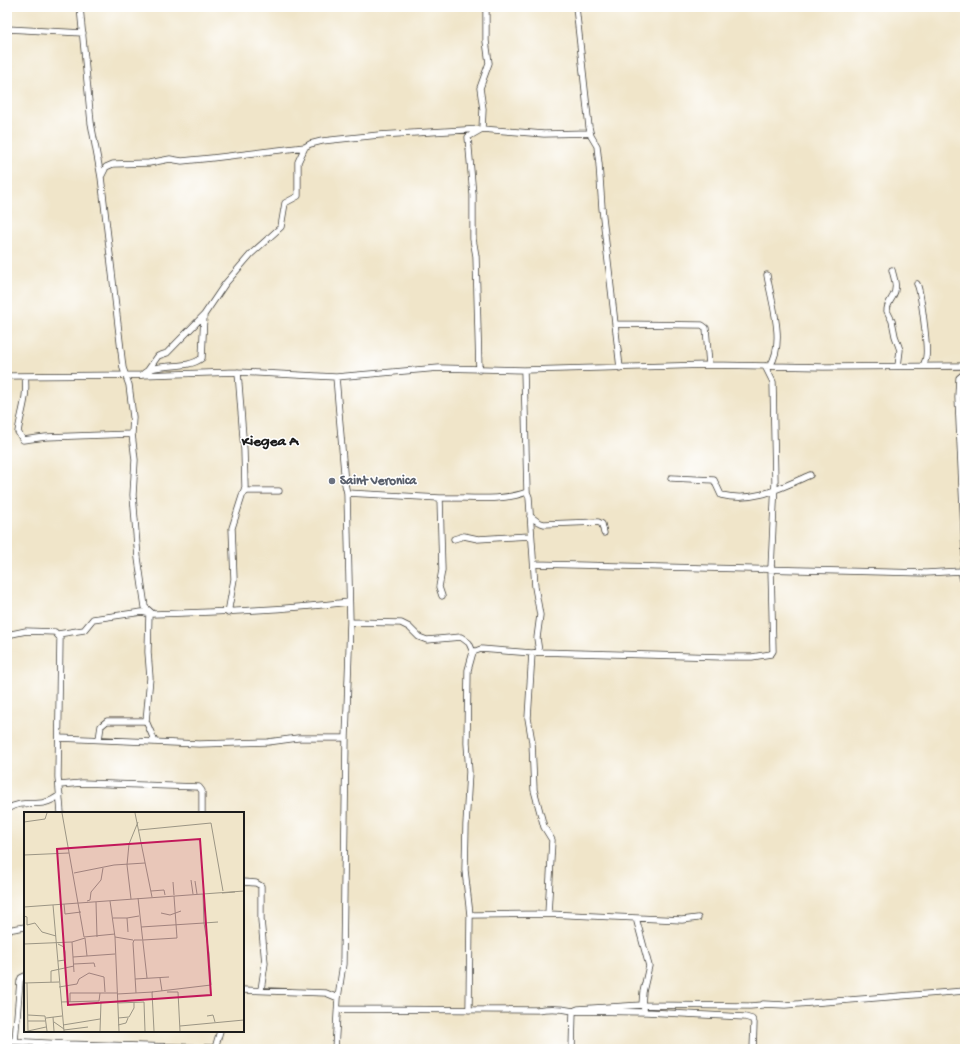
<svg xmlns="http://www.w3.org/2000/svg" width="972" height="1056" font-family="'Gochi Hand',sans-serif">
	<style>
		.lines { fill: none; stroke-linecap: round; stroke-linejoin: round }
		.minor-casing { stroke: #3c3a36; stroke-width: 7 }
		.minor { stroke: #fff; stroke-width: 5.5 }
		.worship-dot { fill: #6b7280; stroke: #fff; stroke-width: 1.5 }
		.labels { text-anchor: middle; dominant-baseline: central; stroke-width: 3; stroke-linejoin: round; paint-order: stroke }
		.worship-label { font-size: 13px; font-weight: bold; fill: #5b616d; stroke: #fff; text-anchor: start }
		.quarter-label { font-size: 15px; font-weight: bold; fill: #1c1c1c; stroke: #fff }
		.inset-road { fill: none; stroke: #9b9584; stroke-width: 1 }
		.view { fill: #c2185b; fill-opacity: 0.15; stroke: #c2185b; stroke-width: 2 }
		.inset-edge { fill: none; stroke: #1c1c1c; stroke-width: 2 }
	</style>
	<rect width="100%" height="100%" fill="#fff"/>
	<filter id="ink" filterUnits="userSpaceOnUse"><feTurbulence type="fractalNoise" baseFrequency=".025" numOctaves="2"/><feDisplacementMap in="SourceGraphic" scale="8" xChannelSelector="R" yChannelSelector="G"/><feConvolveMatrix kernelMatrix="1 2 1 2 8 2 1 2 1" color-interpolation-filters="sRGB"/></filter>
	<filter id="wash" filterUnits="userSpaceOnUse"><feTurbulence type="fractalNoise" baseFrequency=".012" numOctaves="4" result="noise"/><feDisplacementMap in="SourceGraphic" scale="16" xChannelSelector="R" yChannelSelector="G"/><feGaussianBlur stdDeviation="0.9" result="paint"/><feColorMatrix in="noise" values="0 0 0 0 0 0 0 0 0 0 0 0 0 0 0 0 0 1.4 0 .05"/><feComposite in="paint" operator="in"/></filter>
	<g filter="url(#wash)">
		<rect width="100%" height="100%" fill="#f0e5c9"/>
	</g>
	<g filter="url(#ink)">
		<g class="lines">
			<!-- minor casing -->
			<g class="minor-casing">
				<path id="minor" d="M80 7 91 123 101 177 123 368 129 385 133 417 132 434 135 460 133 495 138 558 145 607 153 614C219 612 284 610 349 602
					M576 7 589 127 591 136 597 146 599 164 602 208 620 368
					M7 29 83 33
					M101 177 106 167 113 164 149 163 170 159 182 161 212 158 305 147 310 144 322 141 379 135 482 129 544 134 590 133
					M892 270C894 278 898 288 893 296 890 302 887 304 887 311L892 321 895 336 900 350 898 366
					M767 275C771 301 786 342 770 366
					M917 284C921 291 928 348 926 357 926 360 924 363 923 366
					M615 324 702 325 706 328 709 365
					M148 370 158 356 167 353 204 315
					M479 370 476 256 473 239V195L468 137 482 129 483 109 480 88 489 63 486 41V7
					M524 370 527 492 529 497 535 587 540 615 537 638 539 652 532 653 528 718 532 742 534 790 544 827 552 840 548 914
					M965 373 959 378 958 397 965 556 963 567 961 571H965
					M142 375C154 361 186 371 202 358L204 315 225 284 251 254 281 227 285 203 298 196V162L305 147
					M7 376 142 375 238 372 336 377 439 368 524 370 709 365 823 367 965 366
					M25 376C28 397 21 412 18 432L23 440 46 437 132 434
					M671 478 714 480 721 495C754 503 780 488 810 475
					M347 493 440 498 442 570 439 587 442 596
					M243 494 247 491H279
					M440 498C468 497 500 502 527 492
					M530 516 538 522 544 524 598 522 602 524 604 533
					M454 539 464 536 478 539 530 536
					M534 564 926 573 961 571 965 591
					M149 613 148 652 150 678 146 721 155 742
					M228 613 234 579 232 528 245 487 244 450 238 372
					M350 622 401 623 409 627 419 637 427 640 461 637 469 643 473 652
					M58 634 84 630 93 619 142 612 151 614
					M7 635 26 631 55 632 60 638 58 777 61 813
					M539 652 723 657H752L771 654 773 651 771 569 775 482 773 382 765 366
					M59 738 199 744 268 742 298 738H346
					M99 739 101 726 107 721H146
					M60 785 82 783 199 787 202 791V813
					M7 809C27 797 39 811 60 795
					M243 882 256 883 261 886V920L265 963 261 990
					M470 915 548 914 682 920 698 918
					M636 918 649 966 643 992 642 1005 644 1008
					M7 930 25 927
					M243 990 326 993 338 998
					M338 1009 537 1010C549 1008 560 1008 573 1011L646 1012 745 1017 752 1019 754 1023 753 1049
					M469 1010 470 915 465 870 466 825 469 772 467 743 468 670 473 652 481 649 532 653
					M7 1041 66 1044 215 1048 220 1031
					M15 1041 20 981 21 978 25 976
					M335 1049 338 998 343 964 346 738 350 622 347 493 345 484 336 377
					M572 1049 573 1011 578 1009 642 1005 750 1006 762 1005 763 1004 785 1005 965 991"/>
			</g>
			<!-- minor -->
			<use href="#minor" class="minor"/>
		</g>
	</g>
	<!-- markers -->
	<circle class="worship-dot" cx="332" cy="481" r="4"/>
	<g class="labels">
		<!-- worship labels -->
		<g class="worship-label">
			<text x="340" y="481">Saint Veronica</text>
		</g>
		<!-- quarter labels -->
		<g class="quarter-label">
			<text x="270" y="442">Kiegea A</text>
		</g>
	</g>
	<!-- overview -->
	<g transform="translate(24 812)">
		<rect width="220" height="220" fill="#f0e5c9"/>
		<path class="inset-road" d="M38 1 60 125 91 122M111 1 128 85M0 10 21 7 23 1M115 18 187 11 199 79M0 43 45 41M50 61 90 53 121 51M167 68 169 82M171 69 173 82M149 70 150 83M127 79 140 78 141 83M198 81 211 80M179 82 180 111 194 110M114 86 123 166M107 87 103 53 105 32 114 10M63 89 66 88 67 80 77 68 79 56M86 89 91 125 95 219M72 90 73 125M40 92 41 102 57 100M29 93 40 219M0 95 220 79M137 101 146 103 157 99M0 104 3 105V113L11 111 18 120 32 124M89 106H103L104 120M103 106 115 104M117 115 180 111 185 141 187 173 128 180 130 219M91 125 109 128M61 126 63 144M119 128 153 126 150 84M48 130 61 126M0 132 48 130 50 160M34 132 40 135 41 140V148L34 149M49 145 91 142M50 152 70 151 71 155M136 166 138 179M111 167 145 165M27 170V159L50 154M0 171 35 170M3 171 4 219M35 175 53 172 55 167 65 161 80 165 81 180M143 180H154L156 219M112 181 109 131 110 128H118M93 182 129 180M37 190 75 189 76 181M46 190V181H93M76 190H93M93 191 120 190 121 219M4 203 21 204 23 219M183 204 189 203 191 210M29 205 30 219M22 206 38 204M94 206 105 205 110 196V190M4 209H21M30 210 40 217M39 213 76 207M94 213 102 211 104 206M156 214 220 208M40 218 64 215M4 219 22 215M76 219 77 190"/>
		<path class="view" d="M176 27 187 183 44 193 33 37Z"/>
		<rect width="220" height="220" class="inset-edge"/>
	</g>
	<!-- margin -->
	<rect width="972" height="1056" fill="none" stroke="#fff" stroke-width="24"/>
</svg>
